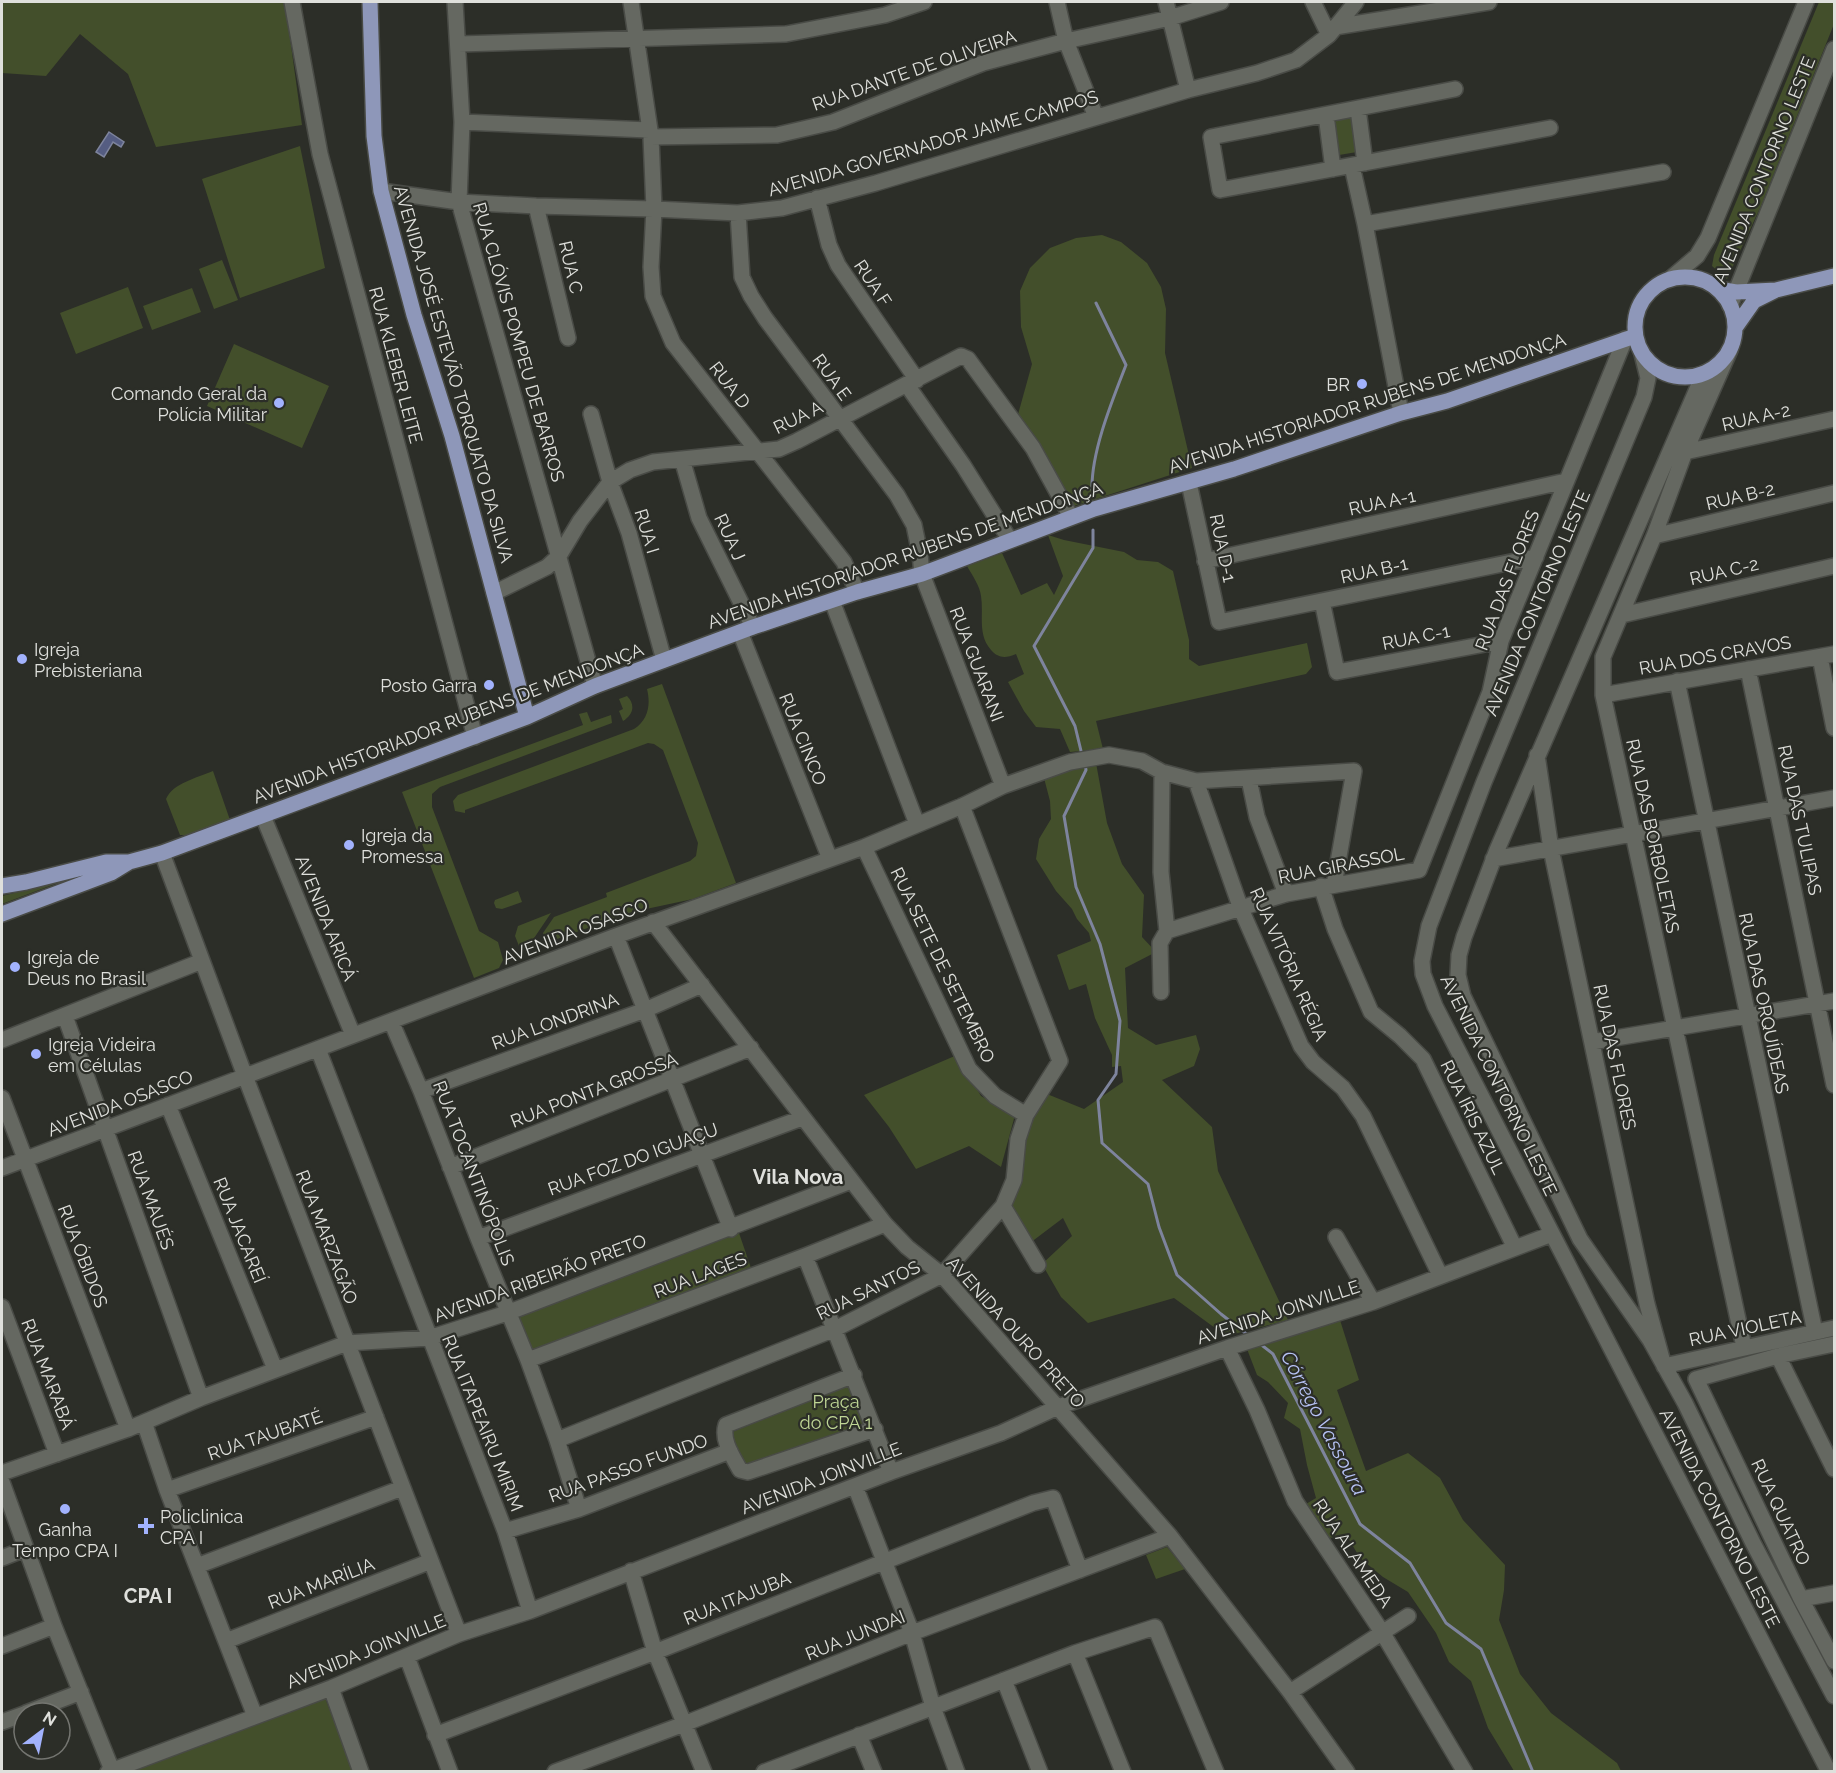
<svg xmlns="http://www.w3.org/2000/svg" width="1836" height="1773" font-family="Raleway,sans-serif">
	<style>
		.green { fill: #434f2b }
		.water { fill: #555d82; stroke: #7e849d; stroke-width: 1.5 }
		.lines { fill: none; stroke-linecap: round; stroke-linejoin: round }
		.stream { stroke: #7e849d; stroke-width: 3 }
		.minor-casing { stroke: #494b46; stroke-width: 18 }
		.major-casing { stroke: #494b46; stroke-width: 18 }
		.minor { stroke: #656861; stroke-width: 15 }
		.major { stroke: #8e97b9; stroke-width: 15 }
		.poi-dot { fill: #a2b2fd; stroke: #2c2e28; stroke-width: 2 }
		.labels { text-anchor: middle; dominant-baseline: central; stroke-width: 4.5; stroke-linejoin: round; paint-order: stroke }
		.street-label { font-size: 18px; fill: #dfe0dc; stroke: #2c2e28 }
		.poi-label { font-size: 18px; fill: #dfe0dc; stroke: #2c2e28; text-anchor: start }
		.park-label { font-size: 18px; fill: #c0d796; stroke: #2c2e28 }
		.neighbourhood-label { font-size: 20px; font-weight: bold; fill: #dfe0dc; stroke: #2c2e28 }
		.water-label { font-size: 20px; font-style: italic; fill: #b6c2f4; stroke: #2c2e28 }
	</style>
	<rect width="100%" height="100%" fill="#2c2e28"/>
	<!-- green -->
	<path class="green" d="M2 2H285L302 125 156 147 128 74 80 34 46 76 2 73Z
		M1819 2H1834V24L1761 206 1727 279 1712 266 1714 255Z
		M1353 114 1357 152 1339 155 1334 118Z
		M300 146 325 268 240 298 202 179Z
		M1102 235 1121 242 1147 263 1161 287 1166 309 1165 353 1192 468 1074 506 1046 458 1017 418 1032 364 1021 327 1020 291 1030 268 1050 248 1076 238Z
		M222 260 238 300 214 309 199 269Z
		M128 287 143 328 76 354 60 313Z
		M192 288 201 312 152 330 143 306Z
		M234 344 329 386 302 448 207 406Z
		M1048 535 1064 540 1124 552 1137 560 1158 562 1173 571 1189 640V659L1199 666 1307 643 1312 667 1306 674 1096 721 1103 749 1070 752 1060 729 1036 727 1024 711 1008 682 1024 674 1016 654C1006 658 999 659 991 650 977 634 984 615 981 596 980 586 972 575 967 566L1002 553 1021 595 1047 583 1054 595 1063 576Z
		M662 684 736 883 693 899 632 912 546 943 543 933 554 917 607 897 606 893 690 861 696 856 698 843 663 750 654 744 648 743 465 810V813L455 811 453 801 458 795 634 729C648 720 651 705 647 689Z
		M627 696C636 705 633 715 623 721L619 711 623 709 619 699Z
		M587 712 591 722 611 715 612 723 440 787 432 794V807L479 931 498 942 503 960 499 968 474 978 402 792 583 725 579 714Z
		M1096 763 1107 823 1122 864 1144 895 1142 937 1156 952 1125 968 1128 1028 1156 1045 1196 1035 1200 1049 1194 1066 1162 1080 1212 1127 1218 1171 1288 1320 1226 1336 1174 1298 1088 1323 1061 1297 1042 1264 1072 1236 1063 1218 1030 1243 1008 1206 1031 1117 1047 1094 1084 1109 1123 1082 1121 1066 1112 1067V1055L1095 1018 1086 984 1069 990 1057 955 1091 941 1089 933 1077 919 1072 909 1056 891 1036 859 1039 839 1051 819 1050 801 1044 778Z
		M213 771 230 820 190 835H180L166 799C173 783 197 778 213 771Z
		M63 881 2 904V896Z
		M518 891 522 902 502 909 496 908 494 903 495 900Z
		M551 913 526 950 521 951 515 936 518 926Z
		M957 1055 981 1096 1015 1115 1001 1167 969 1146 916 1169 889 1127 864 1095Z
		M739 1233 751 1268 533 1351C524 1345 519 1328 519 1318L523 1315Z
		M1340 1320 1359 1380 1337 1390 1366 1471 1408 1453 1440 1478 1463 1520 1505 1565 1504 1590 1499 1620 1520 1674 1551 1713 1617 1763 1621 1771H1514L1488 1728 1471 1681 1449 1662 1436 1633 1408 1592 1383 1577 1360 1558 1347 1536 1327 1538 1306 1504 1316 1498 1307 1465 1300 1429 1284 1418 1288 1403 1268 1382 1257 1375 1247 1349Z
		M849 1383 864 1423 743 1467 730 1433Z
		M1167 1547 1185 1569 1156 1579 1146 1555Z
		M325 1698 354 1771 129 1772Z"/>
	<!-- water -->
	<path class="water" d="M109 132 124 142 121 147 113 142 104 157 96 152Z"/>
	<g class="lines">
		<!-- stream -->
		<path class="stream" d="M1092 490C1091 452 1112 401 1126 365L1096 303
			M1082 755 1075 726 1034 646 1093 548V530
			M1085 764 1086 770 1064 816 1076 887 1100 944 1120 1021 1116 1074 1098 1100 1102 1143 1148 1184 1159 1227 1177 1275 1221 1314 1249 1336
			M1259 1343 1273 1354 1360 1524 1410 1563 1446 1623 1481 1649 1533 1772"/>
		<!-- minor casing -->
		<g class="minor-casing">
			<path id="minor" d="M292 2 320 154 475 737
				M455 2 462 122 459 202 595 686
				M631 2 651 137 654 209 651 267 653 296 673 343 844 562 857 592
				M1057 2 1066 41 1096 117
				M1166 2 1188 90
				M1313 2 1329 35
				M1335 27 1489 2
				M459 44 786 34 885 15 924 2
				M1455 89 1211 137 1220 190 1550 128
				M1358 109 1365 163
				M1326 115 1333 169
				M462 122 649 130
				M651 137 777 135 833 122 983 63 1066 41 1170 18 1221 2
				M1352 166 1365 224 1401 413
				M381 191 459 202 536 206 654 209 738 213 782 208 876 183 1188 90 1257 73 1296 60 1329 35 1356 2
				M817 198 829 245 838 265 917 380
				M536 206 568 338
				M738 213 742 277 751 296 765 318 897 495 914 525 920 554 922 574 1003 786
				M1365 224 1663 172
				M1670 279 1697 256 1708 238 1806 2
				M1730 306 1834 49
				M1730 350 1685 452 1654 536 1603 657V695L1744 1347
				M1642 354 1648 378 1644 397 1484 782 1429 926 1422 961 1423 974 1435 1006 1829 1772
				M1704 373 1497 850 1464 937 1459 955 1458 975 1463 996 1580 1239 1650 1340 1685 1403 1753 1543 1834 1696
				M907 385 963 465 1010 540
				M591 414 610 482 629 533 664 660
				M1685 452 1834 419
				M682 459 699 518 753 627
				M1189 483 1219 622 1536 557
				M1654 536 1834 493
				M1205 561 1566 481
				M494 593 547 567 559 556 580 521 610 482 630 470 653 462 779 449 797 441 961 356 968 359 1033 448 1071 517
				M832 601 917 824
				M1322 601 1337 672 1501 641
				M1622 615 1834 566
				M740 632 830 859
				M1820 657 1834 728
				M1748 669 1834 1085
				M1677 681 1815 1332
				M1603 695 1834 654
				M1537 755 1551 849 1647 1304 1664 1366 1834 1328
				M1249 779 1257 817 1286 894
				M1196 781 1241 909 1301 1046 1313 1062 1343 1088 1363 1116 1440 1275
				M263 816 353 1035
				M864 847 969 1069 995 1096 1026 1115
				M162 853 245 1076 459 1634
				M1493 859 1834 798
				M1321 886 1335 929 1371 1012 1400 1036 1423 1059 1515 1248
				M653 922 885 1224 907 1247 942 1275 1170 1536 1290 1692 1347 1772
				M1167 931 1286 894 1419 870 1490 692 1501 641 1625 339
				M616 936 731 1229
				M1161 992 1160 943 1167 931 1161 872 1162 772
				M65 1016 201 1398
				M391 1021 421 1091 478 1238 528 1360 557 1440 579 1509
				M2 1040 202 961
				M1592 1042 1834 1001
				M318 1049 505 1531 530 1611
				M421 1091 645 1010 702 985
				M2 1098 128 1429
				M168 1105 275 1369
				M450 1167 751 1048
				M2 1168 616 936 864 847 962 806 1003 786 1070 762 1109 755 1142 761 1162 772 1196 781 1354 771 1334 885
				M1003 1206 1038 1265
				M1336 1237 1373 1302
				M478 1238 802 1118
				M805 1256 891 1472
				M2 1307 57 1454
				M1834 1344 1778 1356 1696 1379 1801 1599 1834 1661
				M1227 1348 1257 1410 1295 1501 1382 1632 1465 1772
				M1778 1356 1834 1469
				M528 1360 805 1256 885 1224
				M854 1375 726 1425C721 1440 733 1457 740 1470L748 1472 875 1429
				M144 1422 167 1490 255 1716
				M557 1440 835 1329 942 1275 1003 1206 1014 1180 1018 1139 1026 1115 1060 1061 962 806
				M2 1473 128 1429 201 1398 347 1343 429 1338 507 1313 851 1181
				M2 1482 54 1626 112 1770
				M855 1486 912 1633 933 1707 957 1772
				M167 1490 376 1417
				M505 1531 579 1509 730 1451
				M2 1558 25 1549
				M197 1566 402 1488
				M631 1571 655 1652 704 1772
				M1801 1599 1834 1593
				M226 1641 431 1561
				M2 1646 54 1626
				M1075 1653 1123 1772
				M407 1657 450 1772
				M1004 1680 1040 1772
				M331 1688 361 1772
				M1290 1692 1408 1616
				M26 1713 81 1692
				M2 1722 24 1714
				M435 1735 655 1652 1033 1503 1053 1498 1080 1570
				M859 1735 874 1772
				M108 1772 331 1688 459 1634 530 1611 891 1472 1001 1433 1058 1407 1227 1348 1373 1302 1552 1234
				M555 1772 684 1724 912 1633 1170 1536
				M764 1772 1075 1653 1155 1627 1216 1772"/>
		</g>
		<!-- major casing -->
		<g class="major-casing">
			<path id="major" d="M370 2 374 136 381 191 414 315 452 436 527 717
				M1635 327a50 50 0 1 1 100 0a50 50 0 1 1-100 0Z
				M1718 289 1736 292 1776 290 1754 301 1735 328
				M1776 290 1834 276
				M2 886 26 882 106 862H129L162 853 527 717 595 686 753 627 857 592 922 574 1094 509 1234 469 1401 413 1447 401 1635 336
				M2 914 111 873 129 862"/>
		</g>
		<!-- minor -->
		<use href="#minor" class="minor"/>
		<!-- major -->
		<use href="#major" class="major"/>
	</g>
	<!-- markers -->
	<g class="poi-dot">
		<circle cx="1362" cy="384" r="6"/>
		<circle cx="279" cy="403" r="6"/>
		<circle cx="22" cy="659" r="6"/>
		<circle cx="489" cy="685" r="6"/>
		<circle cx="349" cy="845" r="6"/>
		<circle cx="15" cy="967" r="6"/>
		<circle cx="36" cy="1054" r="6"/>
		<circle cx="65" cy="1509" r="6"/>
		<path d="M143 1517h6v6h6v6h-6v6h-6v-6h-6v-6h6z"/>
	</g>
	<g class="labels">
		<!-- street labels -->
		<g class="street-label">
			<text transform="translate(914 70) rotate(-19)">RUA DANTE DE OLIVEIRA</text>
			<text transform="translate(933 143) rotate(-16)">AVENIDA GOVERNADOR JAIME CAMPOS</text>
			<text transform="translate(1764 170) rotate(-68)">AVENIDA CONTORNO LESTE</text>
			<text transform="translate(571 267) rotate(77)">RUA C</text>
			<text transform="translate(873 283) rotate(56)">RUA F</text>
			<text transform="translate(519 342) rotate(74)">RUA CLÓVIS POMPEU DE BARROS</text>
			<text transform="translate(396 365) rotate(75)">RUA KLEBER LEITE</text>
			<text transform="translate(454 374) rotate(74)">AVENIDA JOSÉ ESTEVÃO TORQUATO DA SILVA</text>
			<text transform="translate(832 377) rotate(54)">RUA E</text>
			<text transform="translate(730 385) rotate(52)">RUA D</text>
			<text transform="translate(1367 403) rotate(-18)">AVENIDA HISTORIADOR RUBENS DE MENDONÇA</text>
			<text transform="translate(798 417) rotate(-26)">RUA A</text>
			<text transform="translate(1756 417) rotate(-13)">RUA A-2</text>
			<text transform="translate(1740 496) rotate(-13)">RUA B-2</text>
			<text transform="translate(1382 502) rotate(-12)">RUA A-1</text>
			<text transform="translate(647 531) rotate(73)">RUA I</text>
			<text transform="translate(730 537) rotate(65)">RUA J</text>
			<text transform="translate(1223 548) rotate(78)">RUA D-1</text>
			<text transform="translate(905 555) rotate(-19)">AVENIDA HISTORIADOR RUBENS DE MENDONÇA</text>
			<text transform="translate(1374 570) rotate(-12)">RUA B-1</text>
			<text transform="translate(1724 571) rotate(-13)">RUA C-2</text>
			<text transform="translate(1507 580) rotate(-69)">RUA DAS FLORES</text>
			<text transform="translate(1537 603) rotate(-67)">AVENIDA CONTORNO LESTE</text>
			<text transform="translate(1416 637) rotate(-11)">RUA C-1</text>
			<text transform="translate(1715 655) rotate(-10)">RUA DOS CRAVOS</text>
			<text transform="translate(977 664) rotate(69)">RUA GUARANI</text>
			<text transform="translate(448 723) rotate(-21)">AVENIDA HISTORIADOR RUBENS DE MENDONÇA</text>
			<text transform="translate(803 739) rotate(68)">RUA CINCO</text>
			<text transform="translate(1800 820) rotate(78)">RUA DAS TULIPAS</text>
			<text transform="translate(1653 836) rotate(78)">RUA DAS BORBOLETAS</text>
			<text transform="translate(1341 865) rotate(-11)">RUA GIRASSOL</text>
			<text transform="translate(326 918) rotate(68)">AVENIDA ARICÁ</text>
			<text transform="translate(575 931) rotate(-21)">AVENIDA OSASCO</text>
			<text transform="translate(1289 964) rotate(66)">RUA VITÓRIA RÉGIA</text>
			<text transform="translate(943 965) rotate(64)">RUA SETE DE SETEMBRO</text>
			<text transform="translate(1764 1003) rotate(78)">RUA DAS ORQUÍDEAS</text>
			<text transform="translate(555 1021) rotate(-20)">RUA LONDRINA</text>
			<text transform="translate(1615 1057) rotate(78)">RUA DAS FLORES</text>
			<text transform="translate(1499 1085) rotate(64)">AVENIDA CONTORNO LESTE</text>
			<text transform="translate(594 1090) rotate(-21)">RUA PONTA GROSSA</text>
			<text transform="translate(120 1103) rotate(-21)">AVENIDA OSASCO</text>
			<text transform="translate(1473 1117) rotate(64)">RUA ÍRIS AZUL</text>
			<text transform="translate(633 1159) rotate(-20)">RUA FOZ DO IGUAÇU</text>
			<text transform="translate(474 1173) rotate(69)">RUA TOCANTINÓPOLIS</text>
			<text transform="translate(151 1200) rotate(70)">RUA MAUÉS</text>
			<text transform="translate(240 1230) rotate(68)">RUA JACAREÍ</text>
			<text transform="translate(327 1237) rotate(69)">RUA MARZAGÃO</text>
			<text transform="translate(83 1256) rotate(69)">RUA ÓBIDOS</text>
			<text transform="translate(700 1275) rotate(-21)">RUA LAGES</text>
			<text transform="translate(540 1278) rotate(-20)">AVENIDA RIBEIRÃO PRETO</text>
			<text transform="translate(868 1290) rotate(-26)">RUA SANTOS</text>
			<text transform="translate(1278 1312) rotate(-18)">AVENIDA JOINVILLE</text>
			<text transform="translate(1745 1328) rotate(-12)">RUA VIOLETA</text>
			<text transform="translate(1016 1332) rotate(48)">AVENIDA OURO PRETO</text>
			<text transform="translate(48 1374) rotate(69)">RUA MARABÁ</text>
			<text transform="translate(483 1423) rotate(68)">RUA ITAPEAIRU MIRIM</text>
			<text transform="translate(265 1435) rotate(-19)">RUA TAUBATÉ</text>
			<text transform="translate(628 1468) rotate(-20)">RUA PASSO FUNDO</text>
			<text transform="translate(821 1478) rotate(-21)">AVENIDA JOINVILLE</text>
			<text transform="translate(1781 1512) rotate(65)">RUA QUATRO</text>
			<text transform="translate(1720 1518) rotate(63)">AVENIDA CONTORNO LESTE</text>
			<text transform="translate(1353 1553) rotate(56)">RUA ALAMEDA</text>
			<text transform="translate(321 1583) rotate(-21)">RUA MARÍLIA</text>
			<text transform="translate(737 1598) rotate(-22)">RUA ITAJUBA</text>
			<text transform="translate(855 1635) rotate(-22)">RUA JUNDAI</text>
			<text transform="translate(366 1651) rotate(-22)">AVENIDA JOINVILLE</text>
		</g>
		<!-- poi labels -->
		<g class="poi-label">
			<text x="1350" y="384" text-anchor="end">BR</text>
			<text x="267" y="393" text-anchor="end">Comando Geral da<tspan x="267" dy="21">Polícia Militar</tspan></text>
			<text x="34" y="649">Igreja<tspan x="34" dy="21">Prebisteriana</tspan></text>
			<text x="477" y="685" text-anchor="end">Posto Garra</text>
			<text x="361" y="835">Igreja da<tspan x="361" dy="21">Promessa</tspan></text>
			<text x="27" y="957">Igreja de<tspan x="27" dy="21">Deus no Brasil</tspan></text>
			<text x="48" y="1044">Igreja Videira<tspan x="48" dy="21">em Células</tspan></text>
			<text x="160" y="1516">Policlinica<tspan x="160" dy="21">CPA I</tspan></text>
			<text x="65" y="1529" text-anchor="middle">Ganha<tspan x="65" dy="21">Tempo CPA I</tspan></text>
		</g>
		<!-- park labels -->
		<g class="park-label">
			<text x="836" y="1401">Praça<tspan x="836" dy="21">do CPA 1</tspan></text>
		</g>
		<!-- neighbourhood labels -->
		<g class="neighbourhood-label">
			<text x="798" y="1177">Vila Nova</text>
			<text x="148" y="1596">CPA I</text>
		</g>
		<!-- water labels -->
		<g class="water-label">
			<text transform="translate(1324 1423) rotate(62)">Córrego Vassoura</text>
		</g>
	</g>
	<!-- border -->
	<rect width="1836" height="1773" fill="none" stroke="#dfe0dc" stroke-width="6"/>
	<!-- north arrow -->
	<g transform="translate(42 1731) rotate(32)"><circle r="28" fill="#2c2e28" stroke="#747570" stroke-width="1.5"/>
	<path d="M0-4.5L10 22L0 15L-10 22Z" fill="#a2b2fd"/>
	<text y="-9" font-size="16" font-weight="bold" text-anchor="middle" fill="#dfe0dc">N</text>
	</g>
</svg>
